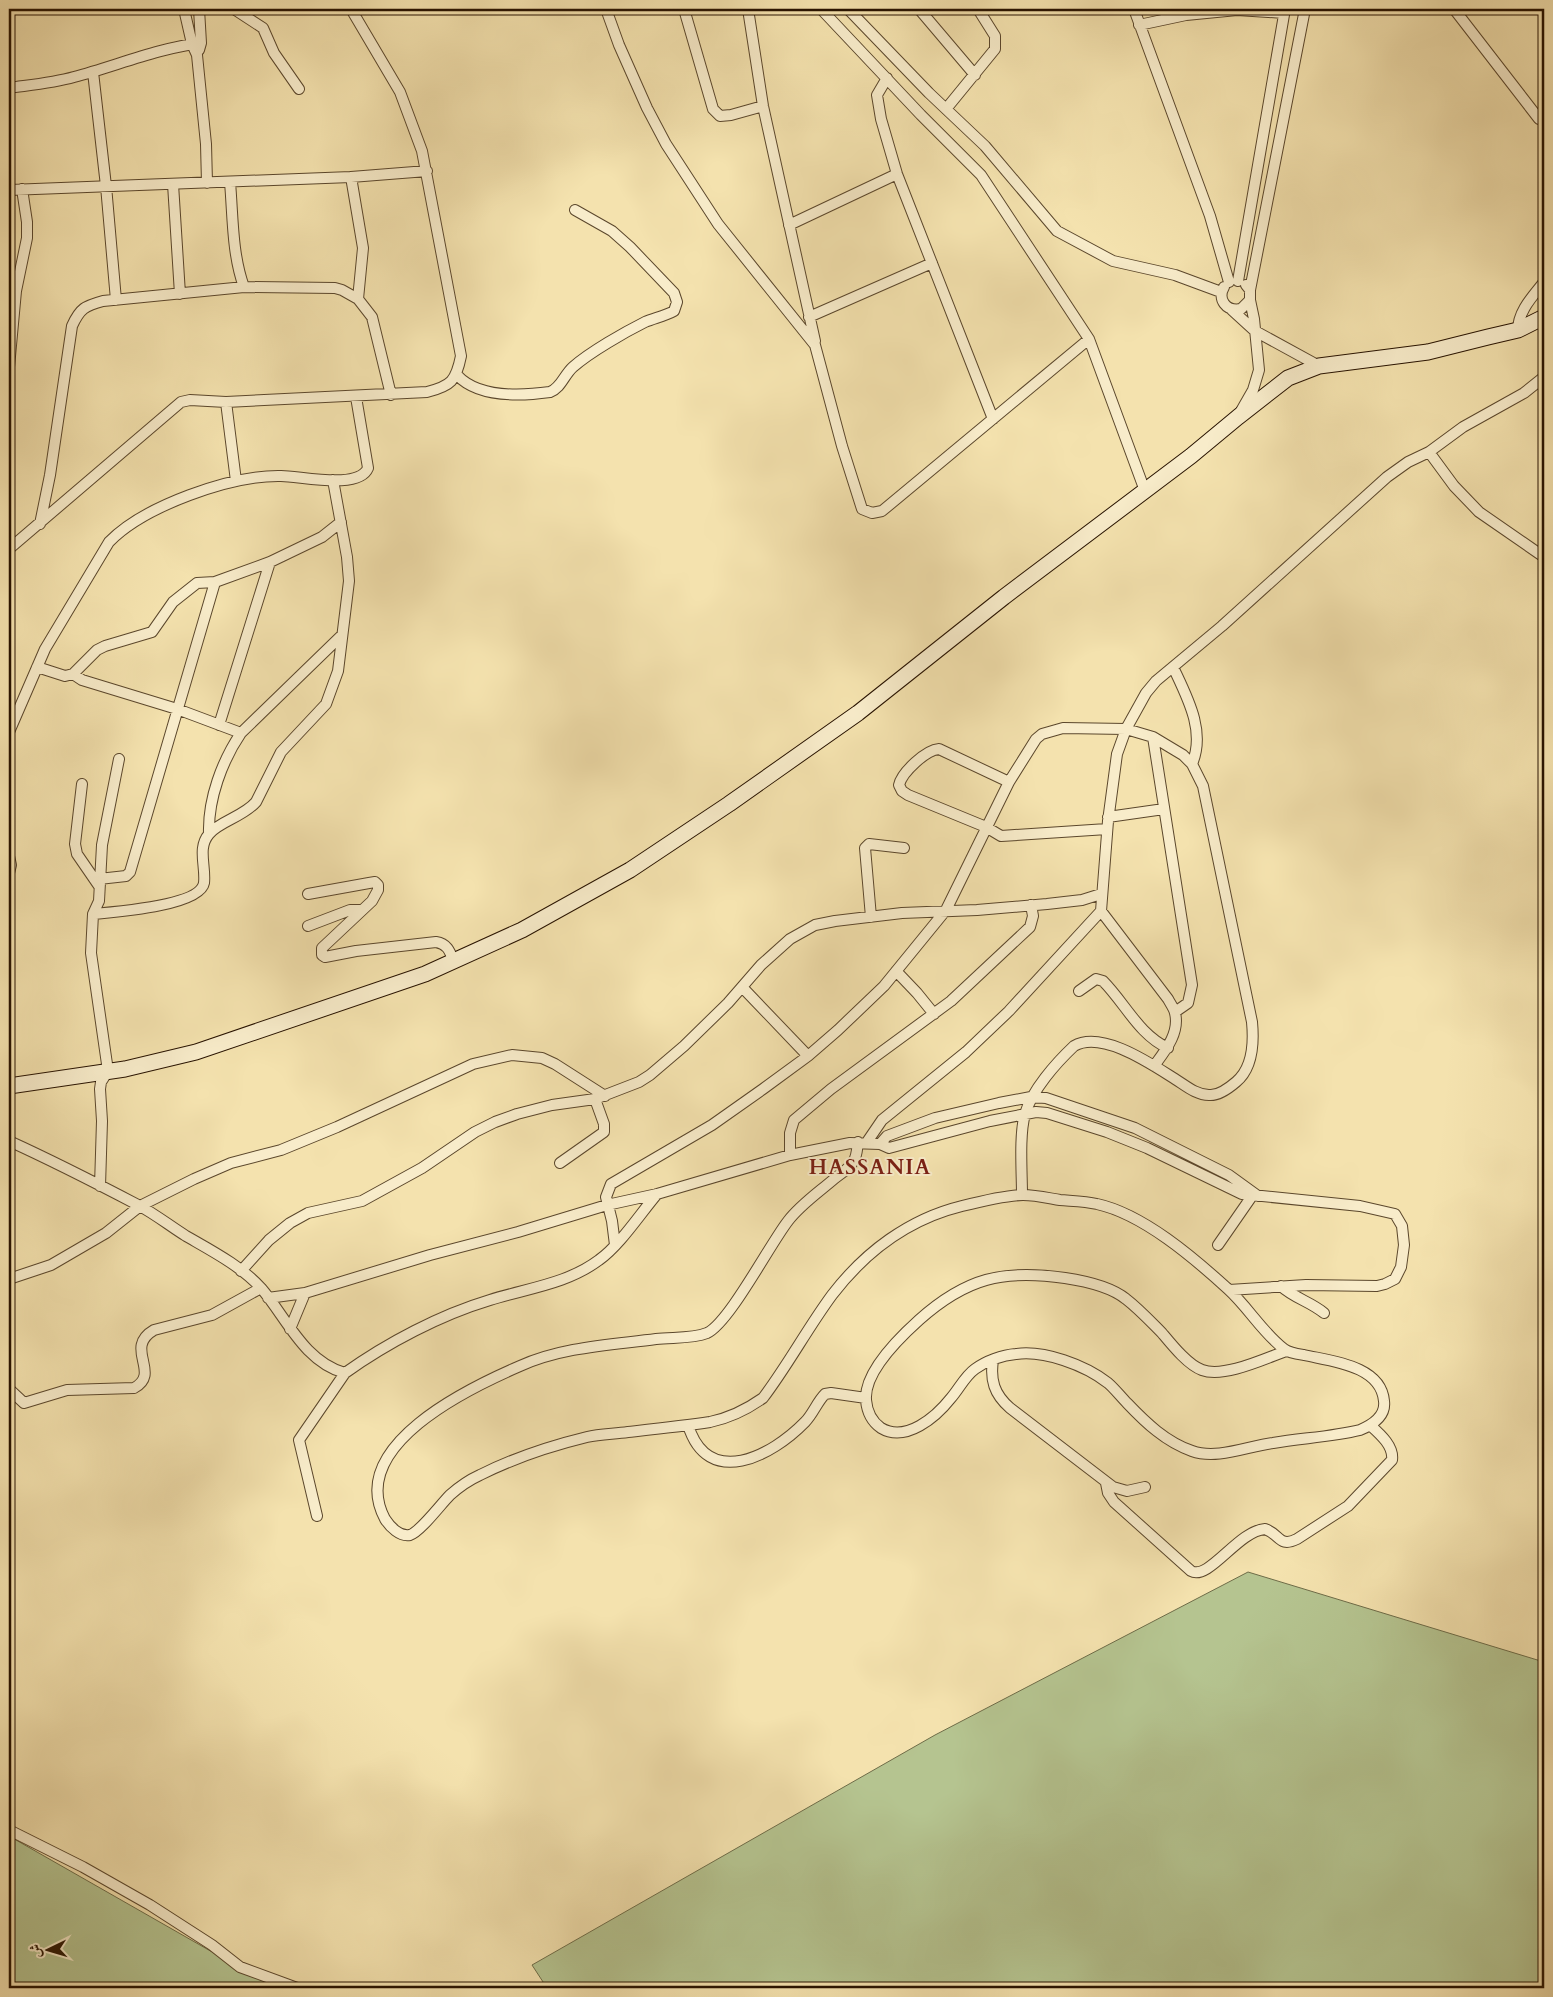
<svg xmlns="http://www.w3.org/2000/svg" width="1553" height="1997" font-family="Cardo,Amiri,serif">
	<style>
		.green { fill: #b5c490; stroke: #6e6c48 }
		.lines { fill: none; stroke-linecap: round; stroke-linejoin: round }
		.street-casing { stroke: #5b472c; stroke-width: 12 }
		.secondary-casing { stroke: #281300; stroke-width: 17 }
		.street { stroke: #f8ecca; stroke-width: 10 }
		.secondary { stroke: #f8ecca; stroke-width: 15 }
		.labels { text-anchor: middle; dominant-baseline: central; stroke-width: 4; stroke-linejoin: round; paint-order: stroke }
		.district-label { font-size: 21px; font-weight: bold; letter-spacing: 1px; fill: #7a1f14; stroke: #f8ecca }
	</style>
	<rect width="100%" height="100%" fill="#f4e2ae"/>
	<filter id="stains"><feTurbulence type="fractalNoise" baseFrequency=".004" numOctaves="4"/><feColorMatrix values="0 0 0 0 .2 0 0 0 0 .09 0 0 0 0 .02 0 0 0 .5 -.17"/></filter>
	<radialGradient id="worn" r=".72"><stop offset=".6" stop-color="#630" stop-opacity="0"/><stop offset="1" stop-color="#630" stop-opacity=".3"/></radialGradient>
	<!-- green -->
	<path class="green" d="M1248 1572 1544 1662V1988H547L532 1965 935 1735Z
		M9 1836 228 1961 304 1988H9Z"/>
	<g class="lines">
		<!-- street casing -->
		<g class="street-casing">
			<path id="street" d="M184 9 192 44 197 55 206 144 207 183
				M234 9 263 28 274 53 299 89
				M606 9 619 45 647 108 666 144 718 224 815 345 842 446 862 509 872 513 882 511 1089 339
				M684 9 713 109 720 116 731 115 763 106
				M748 9 763 106 815 341
				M821 9 921 115 981 175 1089 339 1145 491
				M848 9 929 93 985 146 1057 231 1113 261 1175 275 1221 292
				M919 9 975 75
				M1134 9 1210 216 1229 282
				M1454 9 1539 119
				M1139 25 1186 15 1237 10 1284 13
				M199 50 201 43 199 9
				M93 72 106 186 116 300
				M887 78 877 95 881 119 897 174 993 419
				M9 88C30 85 53 83 74 77 116 66 158 48 201 43
				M946 109 995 49V36L978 9
				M351 177 363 248 358 299 372 317 391 395
				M230 182C233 217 232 254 244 287
				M173 184 180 294
				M9 190 351 177 427 171
				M789 225 897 174
				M1238 281 1285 9
				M1224 287C1217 299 1226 312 1241 309L1250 300
				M1250 290 1305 9
				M1232 310 1255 331 1319 366
				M809 317 932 263
				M1518 330C1518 311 1533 296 1544 282
				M9 367 16 291 27 238V222L22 189
				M457 375C478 398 521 396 550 392 561 388 564 375 573 367 590 352 625 332 645 322 655 318 665 316 674 311L677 302 674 293 630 247 612 231 575 210
				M226 402 236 481
				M1241 411 1253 390 1259 370 1254 319 1250 300V290L1246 285
				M1429 452 1454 486 1479 512 1544 557
				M40 524 50 475 72 326C80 308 85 306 103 301L244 287 335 288 342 290 358 299
				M9 549 181 402 190 400 226 402 427 392C451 386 456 381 461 356L422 151 400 92 351 9
				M37 667 65 676 73 674 97 650 105 646 152 632 173 602 197 583 215 582 270 562 322 537 341 522
				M1173 667C1187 697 1206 731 1192 764
				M73 674 82 680 177 709 241 733
				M219 725 270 562
				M9 732 45 649 109 542C144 506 231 475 281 476 301 476 359 490 368 468L356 397
				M1153 737 1192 985 1188 1003 1175 1012
				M1009 782 939 749C926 750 902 772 899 785L902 791 908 795 986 827 1001 836 1107 829
				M82 784 75 844 77 854 99 886
				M1108 817 1164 809
				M209 833C208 799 222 761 241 733L342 635
				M9 856 11 865 9 873
				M99 879 126 876 130 872 215 582
				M308 894 369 883 375 882 378 885V890L372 901 322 948V955L325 957 356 951 436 942C448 944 450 952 454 962
				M93 914C113 912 200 906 204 883 206 866 197 848 209 834 220 821 243 817 256 802L281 752 326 704 338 671 349 581 347 557 333 480
				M871 917 865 848 869 844 904 848
				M308 926 350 910H362
				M896 971 917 993 934 1014
				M742 987 808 1056
				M1079 991 1096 979 1103 981C1125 1003 1139 1035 1168 1048
				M1154 1066C1165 1051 1180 1033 1175 1013 1174 1008 1170 1003 1168 999L1101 911 1108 821 1117 754 1126 729 1146 693 1156 681 1222 626 1387 477 1408 462 1429 452 1463 427 1524 393 1544 377
				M9 1141C53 1161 96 1183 138 1205 155 1214 170 1226 186 1236 212 1251 241 1266 261 1288 286 1317 304 1362 345 1373 387 1343 440 1315 490 1300 528 1288 567 1284 599 1260 620 1245 640 1214 657 1194
				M858 1142C857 1149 857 1157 853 1162 849 1169 840 1174 834 1179 819 1192 800 1205 788 1221 770 1244 729 1323 707 1333 692 1339 672 1337 656 1339 610 1345 562 1347 520 1366 469 1388 346 1446 385 1519 390 1527 400 1537 410 1535 420 1532 441 1504 450 1495 459 1487 469 1480 480 1475 514 1458 550 1446 587 1437 600 1434 614 1434 628 1432 655 1429 683 1426 710 1422 729 1418 746 1410 763 1398 788 1365 807 1329 832 1295 865 1252 909 1219 962 1206 978 1202 1008 1195 1023 1195 1035 1195 1048 1198 1060 1200 1072 1201 1085 1201 1097 1204 1143 1214 1194 1258 1228 1289 1248 1307 1262 1332 1284 1349 1289 1353 1297 1354 1304 1355 1330 1361 1381 1365 1384 1401 1386 1416 1372 1425 1360 1430 1331 1437 1302 1438 1273 1443 1248 1446 1217 1460 1192 1451 1166 1442 1146 1423 1127 1403 1121 1397 1115 1389 1108 1383 1085 1365 1044 1350 1016 1354 1002 1355 986 1361 975 1369 965 1376 959 1389 951 1398 936 1417 906 1443 881 1428 871 1421 867 1412 866 1400 864 1372 899 1338 919 1320 966 1278 1003 1269 1065 1278 1085 1281 1110 1286 1126 1299 1139 1309 1151 1322 1162 1333 1172 1345 1188 1365 1202 1370 1224 1378 1264 1359 1286 1351
				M867 1142 882 1120 966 1052 1009 1011 1101 911
				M880 1144 887 1136 935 1118 999 1103 1031 1097 1046 1098 1135 1128 1229 1175 1258 1196
				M790 1155V1133L794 1120 831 1089 951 1001 1030 927 1033 916 1031 905
				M560 1163 604 1132V1124L595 1099
				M100 1186 102 1121 100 1089 101 1082 108 1071 91 953 93 914 99 901 102 845 119 759
				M615 1245 612 1221 606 1197 611 1184 712 1125 763 1089 808 1056 838 1030 884 986 946 910 1009 782 1036 739 1042 734 1063 728 1126 729 1153 737 1183 755 1192 764 1203 786 1252 1022C1254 1043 1253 1068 1236 1082 1229 1088 1218 1096 1209 1095 1196 1095 1185 1085 1175 1079 1151 1064 1102 1030 1074 1046 1056 1063 1032 1090 1025 1114 1019 1135 1022 1172 1022 1195
				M1218 1245 1252 1196
				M241 1271 269 1240 290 1223 308 1213 362 1201 422 1168 475 1132 495 1122 517 1114 552 1105 595 1099 639 1082 650 1075 684 1046 728 1003 761 965 790 939 815 925 835 921 902 913 977 910 1047 904 1082 900 1101 894
				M9 1279 51 1265 106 1233 140 1206 194 1179 231 1163 281 1150 337 1127 473 1064 512 1055 542 1058 555 1064 605 1096
				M1281 1286C1294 1298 1311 1302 1324 1313
				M305 1293 430 1255 518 1232 607 1205 657 1194 790 1155 850 1143 880 1144 889 1148 990 1121 1036 1112 1047 1113 1107 1132 1147 1148 1242 1194 1360 1206 1395 1214 1402 1226 1404 1245 1401 1267 1395 1279 1385 1284 1377 1286 1306 1285 1229 1290
				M268 1298 305 1293 290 1329
				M993 1360C990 1380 994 1394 1010 1408L1113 1487 1127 1491 1145 1487
				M9 1389 24 1403 67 1390 134 1388C162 1373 123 1348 154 1330L212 1315 261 1288
				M688 1425C708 1490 772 1456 805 1422 813 1414 817 1402 825 1394L831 1393 866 1398
				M1106 1483 1108 1493 1114 1502 1191 1571C1209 1581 1238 1531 1265 1529 1280 1534 1279 1548 1297 1539L1348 1506 1392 1460C1394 1446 1380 1434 1370 1425
				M317 1516 299 1440 345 1373
				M9 1830 83 1867 150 1905 212 1945 240 1967 297 1988"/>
		</g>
		<!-- secondary casing -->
		<g class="secondary-casing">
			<path id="secondary" d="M9 1086 125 1069 196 1052 425 974 522 930 630 870 729 804 858 713 1004 597 1191 456 1238 417 1288 378 1319 366 1428 352 1488 337 1518 330 1544 317"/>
		</g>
		<!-- street -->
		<use href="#street" class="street"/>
		<!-- secondary -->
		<use href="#secondary" class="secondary"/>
	</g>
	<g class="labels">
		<!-- district labels -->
		<g class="district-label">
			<text x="870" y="1167">HASSANIA</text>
		</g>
	</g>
	<!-- margin -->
	<rect width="1553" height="1997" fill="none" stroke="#f4e2ae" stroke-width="30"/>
	<rect x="10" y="10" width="1533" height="1977" fill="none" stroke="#281300" stroke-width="2.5"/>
	<rect x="15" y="15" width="1523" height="1967" fill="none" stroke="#281300"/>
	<!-- north arrow -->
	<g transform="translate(48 1950) rotate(265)" stroke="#f8ecca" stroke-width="4" paint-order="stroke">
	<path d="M0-4L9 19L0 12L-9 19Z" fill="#281300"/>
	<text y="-8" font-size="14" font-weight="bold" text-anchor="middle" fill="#281300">ش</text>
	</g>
	<rect width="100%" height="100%" filter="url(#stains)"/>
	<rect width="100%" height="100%" fill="url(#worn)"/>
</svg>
